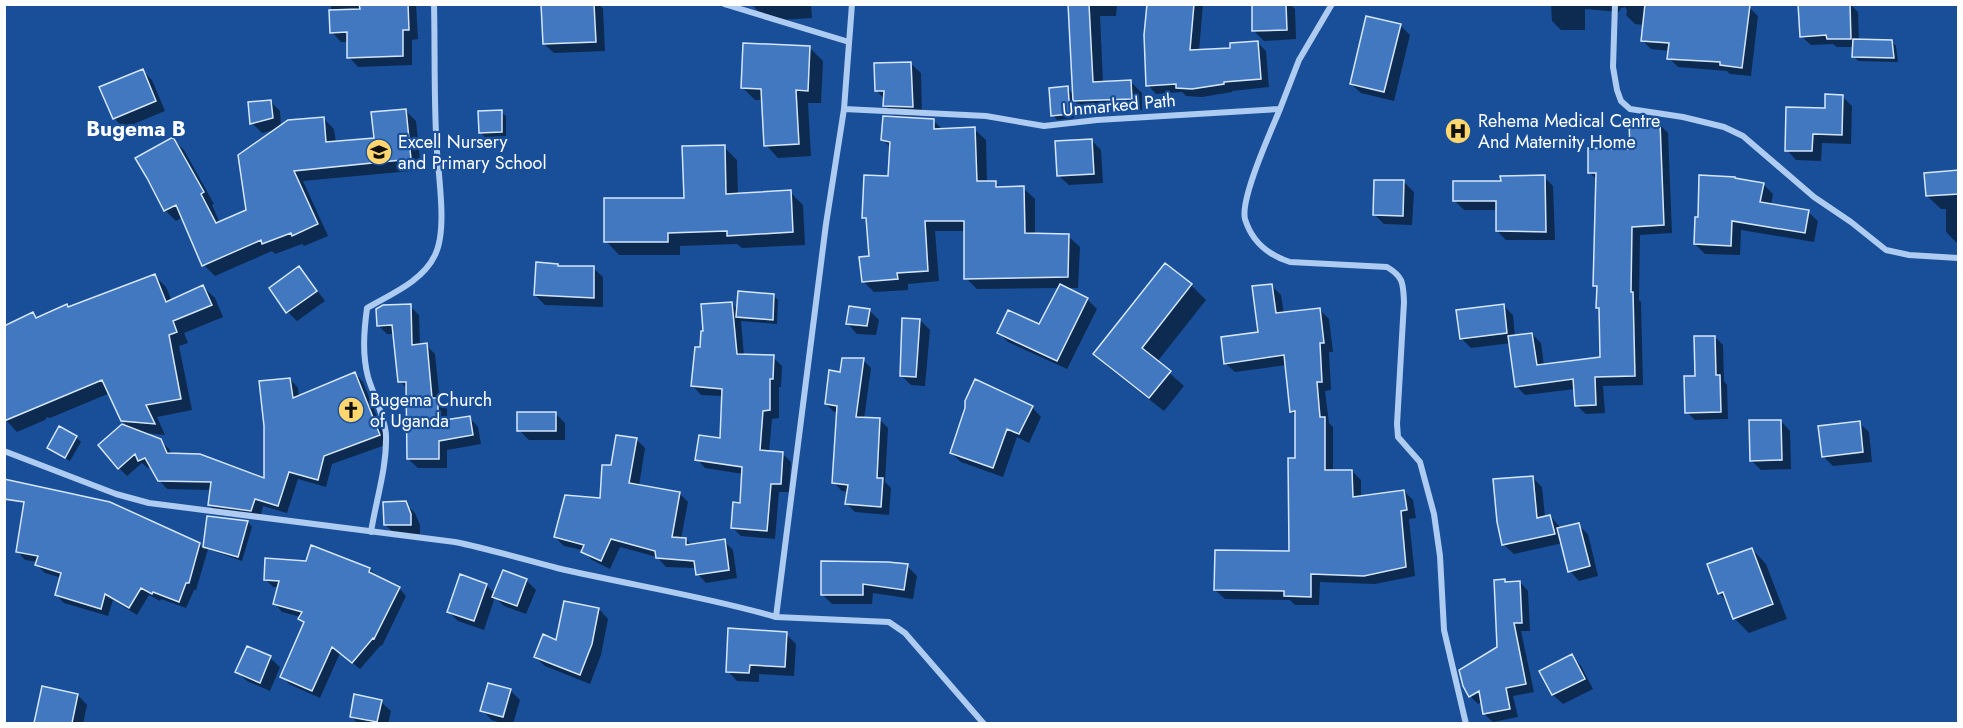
<svg xmlns="http://www.w3.org/2000/svg" width="1963" height="728" font-family="Jost,sans-serif">
	<style>
		.shadow { fill: #0007 }
		.building { fill: #4178c0; stroke: #d5e6fc; stroke-width: 1.5 }
		.lines { fill: none; stroke-linecap: round; stroke-linejoin: round }
		.street { stroke: #aecbf1; stroke-width: 6 }
		.labels { text-anchor: middle; dominant-baseline: central; stroke-width: 4.5; stroke-linejoin: round; paint-order: stroke }
		.street-label { font-size: 18px; fill: #fff; stroke: #194f99 }
		.poi-label { font-size: 18px; fill: #fff; stroke: #194f99; text-anchor: start }
		.quarter-label { font-size: 21px; font-weight: bold; fill: #fff; stroke: #194f99 }
	</style>
	<rect width="100%" height="100%" fill="#194f99"/>
	<!-- shadow -->
	<path class="shadow" d="M331 4H416L418 39 412 40V65L358 67 349 57 348 42H341L332 32Z
		M543 4H599L603 9 605 51 554 53 544 44Z
		M752 4H811L812 18 779 20 760 14Z
		M1066 4H1117L1116 16H1100L1103 83 1131 82 1142 93V110L1086 112 1072 98 1074 118 1057 120 1053 115 1067 88 1074 95 1070 9Z
		M1148 4H1203L1199 51 1232 50 1257 42 1266 51 1269 87 1232 91V92L1202 97 1186 96 1182 92 1156 94 1148 85Z
		M1253 4H1290L1295 9 1296 39 1264 41 1254 31Z
		M1741 4 1743 7H1749L1758 16 1751 76 1730 74 1727 71 1678 67 1669 58 1670 51 1651 49 1642 40 1644 25 1635 24 1626 15 1627 10 1625 7 1621 8 1619 12 1585 9V30H1561L1552 21 1551 5 1555 4Z
		M1850 4 1858 12 1859 41 1892 42 1896 46 1898 62 1858 61 1854 57V47H1837L1833 44 1811 45 1802 37Z
		M1400 25 1410 35 1394 101 1361 93 1351 84Z
		M810 48 823 61 821 103H808L811 156 778 158 766 145 763 100H755L742 87Z
		M911 64 921 73 922 116 895 115 885 105V100L877 91Z
		M142 70 152 80 165 111 124 128 114 118Z
		M1842 96 1852 106 1851 144 1822 143 1821 161 1796 160 1787 150 1826 109Z
		M270 101 280 111 281 126 323 118 334 129 336 143 375 139 405 110 416 121 421 170 303 181 328 236 304 246 302 244 275 254 272 251 215 276 204 265 183 217 176 221 165 210 173 139 184 150 214 204 212 205 220 223 247 211 278 129 262 133 252 123Z
		M501 112 506 116V136L485 137 480 132Z
		M933 120 943 130 974 129 986 140 987 183 995 182 1002 189 1023 188 1035 199V235L1068 236 1080 247 1078 288H1065L1087 299 1097 309 1067 369 1008 342 998 332 1040 326 1059 288 977 289 966 278 965 231H935L939 281 908 284V290L874 292 863 281 870 257 868 222 863 218 890 177 891 148 883 140Z
		M1659 124 1668 133 1672 233 1640 235 1639 300 1641 302 1643 385 1603 386 1605 413 1586 414 1576 405 1575 389 1525 395 1516 386 1511 343 1471 348 1462 339 1503 305 1513 315 1515 337 1532 334 1541 343 1544 366 1602 358 1601 311 1597 307 1598 289 1595 285 1598 181 1589 172 1631 151Z
		M1091 140 1101 150 1103 183 1069 185 1059 176Z
		M724 147 737 160 738 195 790 192 803 205 805 245 742 248 737 244 680 246V255H619L606 241 685 200Z
		M1958 172V244L1946 232V209H1941L1927 196Z
		M1544 177 1553 186 1555 240H1506L1497 231 1498 210H1464L1455 201 1502 183Z
		M1404 182 1414 192 1412 225 1384 224 1374 214Z
		M1763 184 1773 194 1771 205 1808 212 1818 221 1814 242 1741 230 1740 255 1705 254 1695 244Z
		M558 265 561 268H593L603 277V307L545 305 535 295Z
		M1165 265 1191 285 1206 300 1157 362 1184 386 1164 411 1109 368 1095 354Z
		M298 268 308 278 325 301 297 321 288 312Z
		M155 276 166 287 172 301 203 287 215 298 223 317 184 333 188 343 179 346 192 410 157 417 165 435 145 433 160 440 169 449 172 455 265 480 290 379 298 388 299 397 355 373 363 382 388 444 332 464 326 487 298 479 287 513 263 506 260 518 218 513 209 505 211 490 167 489 159 480 152 467 148 468 142 463 127 476 119 468 130 429 122 420 110 393 50 418 47 417 45 420 17 432 4 418 33 314 38 319Z
		M1271 285 1281 295 1284 314 1320 310 1329 319 1333 352H1329L1331 390 1325 391 1329 423 1333 427V471H1352L1361 480V497L1404 491 1413 500 1416 518 1409 519 1415 576 1375 584 1320 582 1319 605H1295L1290 600 1225 599 1215 590 1291 552 1297 459 1296 416 1291 411 1286 365 1235 372 1225 363 1260 333Z
		M773 295 778 300 777 324 741 321 744 356 773 357 782 366 781 387H779V418L772 419 769 452 782 453 791 462 789 492H779L775 539 741 536 732 527 741 504 743 474 705 468 697 459 721 440 723 396 701 395 693 386 702 348 731 303 738 310Z
		M410 306 419 315 420 345H426L435 354 440 402 447 409V421L469 417 478 427 481 444 447 450V468H418L408 459 407 389 400 381 395 334H387L378 325Z
		M869 310 879 320 876 335 857 334 848 324Z
		M920 320 930 330 925 386 911 385 901 375Z
		M1715 337 1723 345 1724 381 1727 385 1728 419 1695 420 1687 412 1697 377Z
		M863 360 871 368 864 419 880 420 888 428 885 482 891 488 889 515 855 512 847 504 848 492 842 491 834 483 838 412H834L826 404 841 373Z
		M1032 407 1041 417 1029 443 1017 437 1003 477 961 462 951 453Z
		M555 413 565 423V440H529L519 430Z
		M1781 421 1790 431 1791 469 1761 470 1751 460Z
		M1859 423 1869 432 1872 462 1833 466 1823 456Z
		M76 437 81 442 70 461 49 448Z
		M636 439 645 448 639 486 680 494 688 502 681 539H686L692 546 724 541 733 550 737 578 706 583 698 574 697 568 666 567 657 557 620 547 610 569 592 560 582 550 564 546 555 537 602 499 612 467Z
		M1532 477 1542 487 1545 517 1550 516 1559 526 1560 529 1578 525 1588 534 1598 576 1579 581 1570 571 1563 543 1514 554 1504 545Z
		M405 503 415 513 420 525V534H395L385 525Z
		M208 517 248 522 252 527 242 561 208 549 196 590H194L186 608 161 599 160 601 149 595 137 615 113 600 108 616 64 603 56 595 62 578 45 573 37 565 38 562 25 560 18 552 199 544 205 550Z
		M1752 549 1766 564 1787 619 1749 633 1734 618 1729 604 1719 593Z
		M907 566 917 576 913 599 873 593 872 604H832L822 594Z
		M370 569 377 577 399 588 406 596 382 646 381 645 360 669 340 653 320 698 289 684 282 676 305 624 300 619 301 617 282 612 275 604 279 587H273L265 579Z
		M526 580 536 590 526 614 504 606 495 597 484 630 458 621 448 611 486 585 495 594Z
		M1504 581 1507 583 1520 582 1528 591 1530 631H1521L1534 692 1513 696 1518 717 1493 722 1484 714 1482 702 1478 704 1471 697 1486 689 1498 648Z
		M599 609 608 619 601 655 590 684 545 666 535 657 557 643Z
		M786 634 796 644 794 676 759 674V682L737 681 728 671Z
		M1572 656 1581 666 1593 689 1563 704 1553 695 1541 672Z
		M270 658 280 667 270 691 247 681 237 672Z
		M43 687 78 695 87 705 83 724H35Z
		M510 690 520 700 513 724H504L492 720 482 710Z
		M381 702 391 711 388 724H358L351 716Z"/>
	<!-- building -->
	<path class="building" d="M359 4H408L409 30H403V56L347 58V32L330 33 329 10 360 9Z
		M541 4H594L596 42 543 44Z
		M1068 4H1089L1093 82 1131 80 1132 99 1073 101Z
		M1147 4H1194L1190 50 1230 48V43L1258 41 1261 79 1224 82V84L1192 89 1176 88V84L1146 86 1144 35Z
		M1252 4H1286L1287 30 1252 31Z
		M1645 4 1750 5 1742 68 1720 65V62L1667 59 1669 43 1641 41Z
		M1798 4H1850L1851 39H1827L1826 35 1800 37Z
		M1366 16 1401 24 1384 92 1350 84Z
		M1853 39 1892 40 1894 58 1852 57Z
		M743 43 810 46 808 91 796 90 799 144 764 146 761 89 741 88Z
		M911 62 913 107 883 106 884 91H875L874 63Z
		M143 69 156 101 113 119 99 87Z
		M1068 86 1070 114 1051 116 1049 88Z
		M1825 94 1843 95 1842 135 1813 134 1812 151H1785L1786 107 1825 108Z
		M271 100 273 118 250 124 248 102Z
		M406 109 411 159 294 171 318 224 292 236 291 233 262 244 261 240 202 266 176 205 164 211 147 178 135 158 173 137 204 192 201 194 216 223 246 210 238 155 288 120 324 117 326 142 374 138 371 112Z
		M502 110V132L479 133 478 111Z
		M883 116 934 119V129L975 127 977 181H996V187L1024 186 1025 233 1069 234 1068 277 964 279V221H925L928 271 897 273 898 279 862 282 859 257 869 256 866 218H862L864 175 888 176 890 142 881 140Z
		M1660 122 1664 225 1632 227 1631 292H1633L1635 376 1595 377 1596 405 1575 406 1573 379 1515 387 1508 336 1532 333 1537 365 1600 357 1599 308H1596L1597 286H1593L1596 173H1588V148L1630 149 1629 123Z
		M1092 139 1094 174 1057 176 1055 141Z
		M725 145 726 194 791 190 793 232 727 236V231L668 233V242H604V198H684L682 146Z
		M1959 170V194L1926 196 1924 173Z
		M1545 175 1546 232 1496 231V201H1453V181H1501L1500 176Z
		M1699 175 1735 177V178L1764 183 1760 202 1809 210 1805 233 1732 221 1731 246 1694 244 1695 217H1698Z
		M1374 180H1404L1403 216 1373 215Z
		M536 262 558 264V266H594V298L534 295Z
		M1165 263 1192 284 1142 348 1171 371 1149 398 1093 354Z
		M299 266 317 291 286 313 269 288Z
		M155 274 166 302 203 285 212 305 173 321 177 332 169 335 181 399 146 405 155 424 121 421 102 380 4 421V326L33 312 36 318 67 304 68 307Z
		M1060 284 1088 298 1057 361 997 333 1008 310 1039 324Z
		M1272 284 1276 313 1320 308 1324 343H1320L1322 382H1317L1320 417H1325V470H1352L1353 497 1404 490 1407 510 1401 511 1406 567 1364 576 1311 574V597L1284 596V591L1214 590 1215 550 1289 551 1288 458H1295V411L1290 412 1284 355 1224 364 1221 337 1258 332 1252 286Z
		M738 291 774 294 773 320 736 317Z
		M732 302 737 354 774 355 773 379H770V410L763 411 760 450 783 452 781 484H771L767 531 731 528 733 502 740 503 742 467 695 460 699 435 720 438 722 389 691 386 695 347H700L701 331H703L701 304Z
		M411 304 412 345 427 343 432 398H438V421L470 416 473 435 439 441V459H407L406 382H398L392 325 377 326 376 309 383 305Z
		M1504 304 1507 333 1460 339 1456 310Z
		M849 306 870 309 867 326 846 324Z
		M902 318 920 319 916 377 900 376Z
		M1694 336H1715L1716 375H1720L1721 412 1685 413 1684 376H1695Z
		M842 358H864L856 417 880 418 877 478H883L881 507 845 504 848 485 832 483 837 406 825 404 829 370 840 372Z
		M355 372 380 435 324 456 318 480 289 472 278 506 255 499 251 511 208 505 211 482 158 481 145 458 138 461 135 454 118 469 98 445 122 424 161 439 167 453 200 454 264 478V426L259 381 290 378 293 398Z
		M975 379 1033 406 1019 434 1007 429 993 468 950 453 965 408V401Z
		M517 412H556V431H517Z
		M1749 420H1781L1782 460 1750 461Z
		M1860 421 1863 452 1822 457 1818 426Z
		M59 426 77 436 65 458 47 448Z
		M616 435 637 438 629 483 680 492 672 537 686 538V545L725 539 729 570 696 575 694 561 656 558 655 551 611 539 601 561 581 552 584 545 554 537 565 495 600 498 602 465H611Z
		M1533 476 1537 518 1550 515 1555 534 1502 545 1497 522 1493 479Z
		M4 479 110 502 200 543 189 583H186L179 602 153 592 152 594 141 588 129 608 105 594 101 609 55 595 61 573 35 565 38 556 16 552 24 502 4 499Z
		M406 501 411 514V525H384L383 502Z
		M207 516 248 521 238 557 203 547Z
		M1579 523 1590 566 1568 572 1557 528Z
		M311 545 370 568 369 572 400 587 374 639 373 638 352 663 332 647 312 691 280 677 304 622 298 619 302 612 273 604 279 581 264 580 265 558 306 561Z
		M1752 548 1773 604 1733 619 1723 592 1718 594 1707 564Z
		M821 561 888 562 908 564 904 590 863 584V595H821Z
		M503 570 527 579 517 606 492 597Z
		M460 574 487 584 474 621 447 612Z
		M1505 579V582L1520 581 1522 623H1514L1526 684 1506 688 1510 709 1483 714 1479 691 1469 697 1463 686 1459 670 1497 647 1494 580Z
		M564 601 599 608 592 644 580 675 534 657 543 634 556 640Z
		M728 628 787 632 785 667 750 665 749 673 726 672Z
		M247 646 271 656 260 683 235 672Z
		M1572 654 1585 679 1552 695 1539 671Z
		M488 683 511 689 503 717 480 711Z
		M42 686 78 694 72 723H34Z
		M354 694 382 700 377 722 350 717Z"/>
	<g class="lines">
		<!-- street -->
		<path class="street" d="M724 4 849 42
			M1615 4 1613 67 1617 90 1621 101 1630 109 1683 117 1724 127 1743 136 1814 197 1851 222 1886 250 1909 255 1958 258
			M844 109 986 116 1044 126 1097 120 1280 109 1299 60 1332 4
			M1280 109C1271 131 1240 199 1245 219 1252 242 1268 255 1290 262L1387 267C1404 277 1403 284 1404 302L1397 424 1398 437 1420 462 1434 514 1440 556 1444 630 1466 724
			M4 451 116 494 149 503 455 542C489 549 523 559 557 568 630 585 704 596 776 617L826 224 844 109 852 4
			M371 532C376 500 387 468 386 435 385 417 373 394 368 377 362 354 364 331 367 308 391 294 423 281 435 255 449 227 436 165 436 133 434 90 435 47 434 4
			M776 617 889 622 905 633 984 724"/>
	</g>
	<!-- icons -->
	<defs>
		<g id="hospital-disc" transform="scale(1.35)"><circle r="9.5" fill="#ffd76e" stroke="#194f99"/><path d="M-5-5h3v3.5h4V-5h3V5h-3V1.5h-4V5h-3Z" fill="#111"/></g>
		<g id="school-disc" transform="scale(1.35)"><circle r="9.5" fill="#ffd76e" stroke="#194f99"/><path d="M0-5L7-2L0 1L-7-2ZM-4 1L0 2.5L4 1V4Q0 6-4 4Z" fill="#111"/></g>
		<g id="church-disc" transform="scale(1.35)"><circle r="9.5" fill="#ffd76e" stroke="#194f99"/><path d="M-1.2-6h2.4v3.5h3.3v2.4h-3.3V6h-2.4V-.1h-3.3v-2.4h3.3Z" fill="#111"/></g>
	</defs>
	<g fill-rule="evenodd">
		<use href="#hospital-disc" x="1458" y="131"/>
		<use href="#school-disc" x="379" y="152"/>
		<use href="#church-disc" x="351" y="410"/>
	</g>
	<g class="labels">
		<!-- street labels -->
		<g class="street-label">
			<text transform="translate(1119 105) rotate(-5)">Unmarked Path</text>
		</g>
		<!-- poi labels -->
		<g class="poi-label">
			<text x="1478" y="121">Rehema Medical Centre<tspan x="1478" dy="21">And Maternity Home</tspan></text>
			<text x="398" y="142">Excell Nursery<tspan x="398" dy="21">and Primary School</tspan></text>
			<text x="370" y="400">Bugema Church<tspan x="370" dy="21">of Uganda</tspan></text>
		</g>
		<!-- quarter labels -->
		<g class="quarter-label">
			<text x="136" y="129">Bugema B</text>
		</g>
	</g>
	<!-- border -->
	<rect width="1963" height="728" fill="none" stroke="#ffffff" stroke-width="12"/>
</svg>
